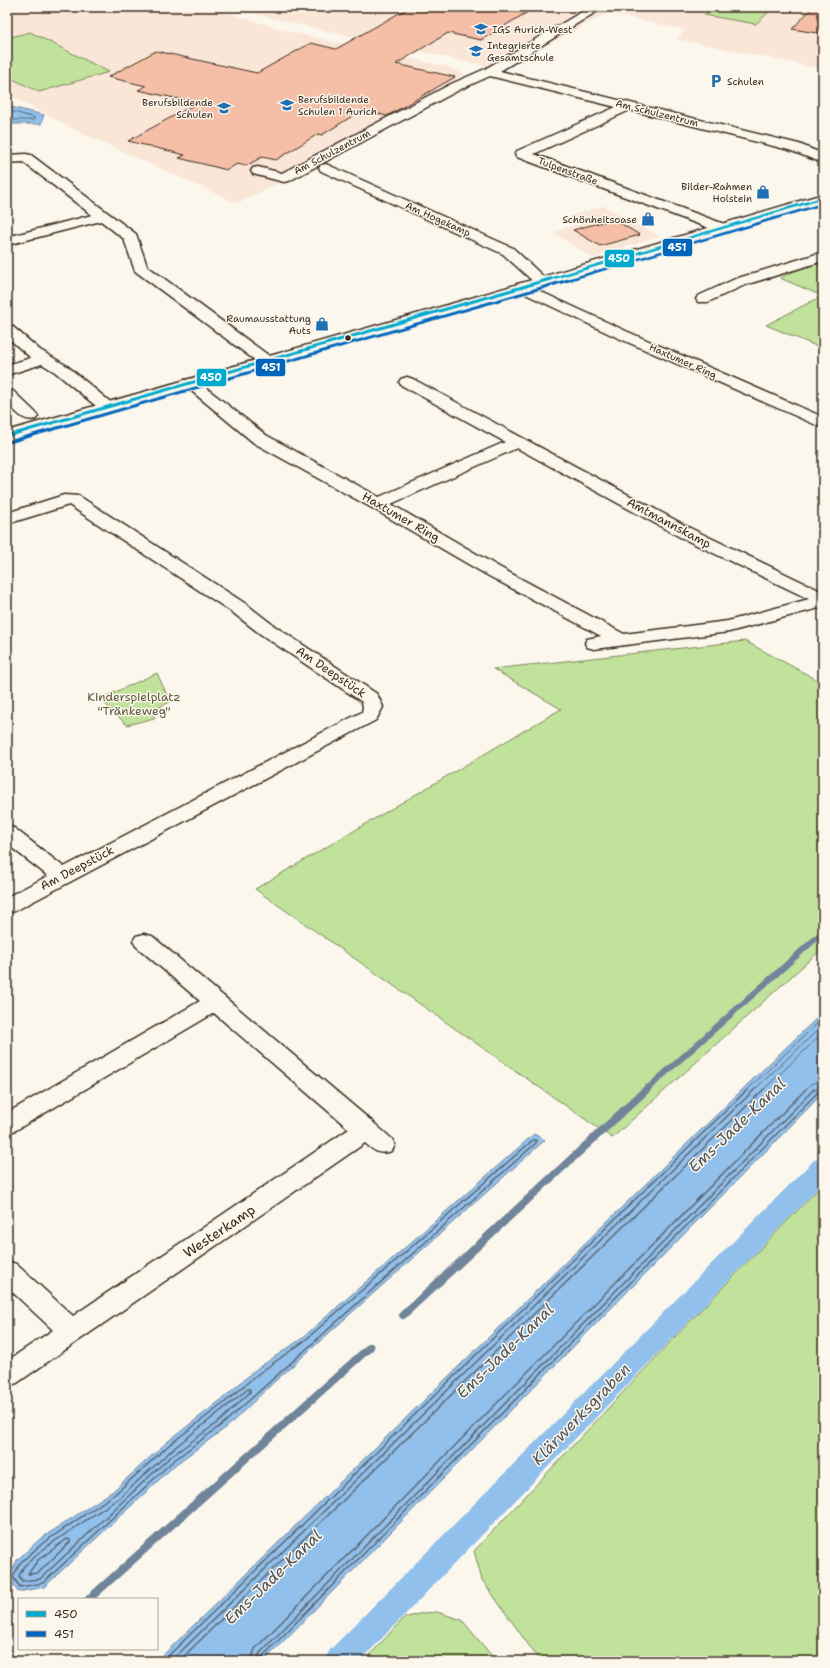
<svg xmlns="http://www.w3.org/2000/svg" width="830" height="1668" font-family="'Shantell Sans',sans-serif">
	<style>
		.built { fill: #f9e6d7 }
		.green { fill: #c0e29b; stroke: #7e865c }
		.water { fill: #91c0ec; stroke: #6f849a }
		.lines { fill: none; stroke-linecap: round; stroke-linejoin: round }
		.shore-far1 { stroke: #5d6670; stroke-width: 1 }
		.shore { stroke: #5d6670; stroke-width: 1.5 }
		.stream-far1 { stroke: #6f849a; stroke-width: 6 }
		.stream { stroke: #6f849a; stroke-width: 8 }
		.canal { fill: #91c0ec; fill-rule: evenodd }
		.building { fill: #f4bfa6; stroke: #3b2a1e }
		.street-casing { stroke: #3b2a1e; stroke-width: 3 }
		.secondary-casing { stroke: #3b2a1e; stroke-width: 3 }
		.street { fill: #fbf7ec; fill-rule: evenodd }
		.secondary { fill: #fbf7ec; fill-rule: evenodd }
		.bus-1-far1-casing { stroke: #fbf7ec; stroke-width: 4.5 }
		.bus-1-casing { stroke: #fbf7ec; stroke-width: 5.5 }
		.bus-2-far1-casing { stroke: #fbf7ec; stroke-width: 4.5 }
		.bus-2-casing { stroke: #fbf7ec; stroke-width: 5.5 }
		.bus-1-far1 { stroke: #00a9ce; stroke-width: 2.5 }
		.bus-1 { stroke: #00a9ce; stroke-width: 3 }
		.bus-2-far1 { stroke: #0065bd; stroke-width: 2.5 }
		.bus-2 { stroke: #0065bd; stroke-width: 3 }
		.bus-dot { fill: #3b2a1e; stroke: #fbf7ec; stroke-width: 1.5 }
		.labels { text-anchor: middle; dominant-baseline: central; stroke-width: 3; stroke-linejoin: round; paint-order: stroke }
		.far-poi-label { font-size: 10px; fill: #3b2a1e; stroke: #fbf7ec; text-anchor: start }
		.far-street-label { font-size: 10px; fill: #3b2a1e; stroke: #fbf7ec }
		.street-label { font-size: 12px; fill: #3b2a1e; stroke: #fbf7ec }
		.park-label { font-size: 12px; fill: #5c583d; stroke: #fbf7ec }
		.near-street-label { font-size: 14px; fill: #3b2a1e; stroke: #fbf7ec }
		.near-water-label { font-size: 16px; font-style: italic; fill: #55575c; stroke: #fbf7ec }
		.line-badge { stroke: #fbf7ec; stroke-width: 1.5 }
		.badge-label { font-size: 11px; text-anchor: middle; font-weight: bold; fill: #fff }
	</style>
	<rect width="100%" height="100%" fill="#fbf7ec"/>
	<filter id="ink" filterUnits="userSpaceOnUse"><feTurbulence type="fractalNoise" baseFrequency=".025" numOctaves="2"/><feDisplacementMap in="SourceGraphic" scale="8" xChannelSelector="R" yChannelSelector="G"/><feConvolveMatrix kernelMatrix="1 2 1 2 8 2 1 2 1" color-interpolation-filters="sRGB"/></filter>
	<g filter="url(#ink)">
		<!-- built -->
		<path class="built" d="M7 7H209L290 32 448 67 464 74 394 123 318 165 237 203 79 132 7 94Z
			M227 7H823V69L676 39 685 30 608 13 500 69 305 26Z
			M603 206 659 236 593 258 553 232 581 223 568 217Z"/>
		<!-- green -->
		<path class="green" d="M713 7H774L756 24 704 15Z
			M30 32 109 72 39 92 7 76V38Z
			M814 262 823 266V349L766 325 822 296 780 278Z
			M745 641 823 683V948L612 1138 255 889 561 709 493 669Z
			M157 673 170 702 151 711 155 718 127 725 100 699Z
			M823 1184V1661H540L482 1580 474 1551 671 1341Z
			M437 1612 462 1620 496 1661H364L404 1618 423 1613Z"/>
		<!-- water -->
		<path class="water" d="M7 106 44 115 41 124H7Z
			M823 1012V1093L264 1661H157L747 1085Z
			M534 1134 545 1140 272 1384 227 1427 176 1464 44 1587 18 1592 9 1578 17 1560 40 1539 113 1491 167 1442 221 1400 255 1370 301 1339Z"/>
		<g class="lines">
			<!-- shore-far1 -->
			<path class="shore-far1" d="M7 110 35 118 33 120H7
				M747 1090 823 1018
				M754 1090 823 1025
				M763 1090 823 1033
				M805 1090 811 1084 823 1079
				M813 1090 823 1086"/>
			<!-- shore -->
			<path class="shore" d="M533 1140H536V1143L224 1423 173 1461 43 1583 20 1587 13 1577 20 1563 43 1543 115 1494 169 1445 224 1403 258 1374 303 1342Z
				M248 1389H250V1392L221 1420 169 1458 40 1579 22 1581 19 1576 24 1566 46 1547 119 1498 173 1449Z
				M67 1539 70 1540V1542L38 1573 28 1574 38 1560Z
				M163 1661 748 1089
				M171 1661 755 1089
				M179 1661 764 1089
				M251 1661 255 1649 806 1089
				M257 1661 260 1653 814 1089
				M262 1661 263 1656 818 1092 823 1091"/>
			<!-- stream-far1 -->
			<path class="stream-far1" d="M646 1090 823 932"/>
			<!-- stream -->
			<path class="stream" d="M403 1315 647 1089
				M89 1599 370 1347"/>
			<!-- canal -->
			<path class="canal" d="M823 1158V1183L360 1661H325L329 1651 814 1160Z"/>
		</g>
		<!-- building -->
		<path class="building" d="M410 7H536L481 40 448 33 396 64 455 77 387 116 362 110 322 135 318 134 276 160 262 157 246 166 237 164 227 170 179 158 185 155 128 141 197 103 138 90 146 86 108 77 156 51 257 73 311 43 336 49Z
			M813 7H823V34L792 29Z
			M613 219 640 235 600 246 573 230Z"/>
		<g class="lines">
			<!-- street casing -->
			<g class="street-casing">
				<path id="street" d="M590 7H604L500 71 799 144 823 154V163L789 150 630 110 534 154 727 225 729 228 727 231H717L517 157 515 154 517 151 616 107 490 76 459 90 289 181 284 182 253 174 251 171 253 168 258 167 282 173 451 84 485 69Z
					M26 154 31 155 136 234 147 266 272 358 274 361 272 364H260L135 271 124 239 101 221 7 245V237L92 215 23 162 7 163V155Z
					M326 164 513 248 549 282 547 285H537L503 254 321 171 319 168 321 165Z
					M823 252V261L745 285 708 302H698L696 299 698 296 735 279Z
					M522 283 626 331 823 417V428L616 337 517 290 515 287 517 284Z
					M7 324 12 326 40 350 67 366 114 405 116 408 114 411 108 413 102 411 55 372 42 364 7 375V365L31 358 7 337Z
					M407 377 413 379 692 529 823 592V607L729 632 594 649 587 647 585 643 587 639 601 636 487 575 372 508 254 443 182 383 184 380H196L266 435 379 497 505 442 401 385 399 382 401 379ZM517 448 680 537 809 599 728 621 624 634 499 567 391 504Z
					M7 389 13 391 36 413 38 416 36 419C23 423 16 411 7 403Z
					M64 495 79 496 246 604 273 625 377 694 383 707 376 720 15 911 7 913V897L48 876 7 844V826L14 828 64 867 362 712 363 707 362 702 259 633 232 612 69 505 7 524V513Z
					M144 934 152 936 375 1124 392 1139 395 1145 392 1151C379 1155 374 1151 365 1143L17 1383 7 1386V1361L53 1330 7 1287V1261L16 1264 73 1316 349 1129 214 1013 16 1130 7 1133V1113L200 1001 136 946 133 941 136 936Z"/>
			</g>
			<!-- secondary casing -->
			<g class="secondary-casing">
				<path id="secondary" d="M823 194V203L439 317 7 441V431L427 311Z"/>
			</g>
			<!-- street -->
			<use href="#street" class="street"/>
			<!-- secondary -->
			<use href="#secondary" class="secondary"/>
			<!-- bus-1-far1 casing -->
			<g class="bus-1-far1-casing">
				<path id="bus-1-far1" d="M547 280 823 198"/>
			</g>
			<!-- bus-1 casing -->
			<g class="bus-1-casing">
				<path id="bus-1" d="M7 436 550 279"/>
			</g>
			<!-- bus-2-far1 casing -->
			<g class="bus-2-far1-casing">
				<path id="bus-2-far1" d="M568 280 823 204"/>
			</g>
			<!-- bus-2 casing -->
			<g class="bus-2-casing">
				<path id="bus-2" d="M9 442 572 279"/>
			</g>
			<!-- bus-1-far1 -->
			<use href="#bus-1-far1" class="bus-1-far1"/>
			<!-- bus-1 -->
			<use href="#bus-1" class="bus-1"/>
			<!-- bus-2-far1 -->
			<use href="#bus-2-far1" class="bus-2-far1"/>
			<!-- bus-2 -->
			<use href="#bus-2" class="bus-2"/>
		</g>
	</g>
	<!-- icons -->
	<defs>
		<g id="school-bare" transform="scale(1.08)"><path d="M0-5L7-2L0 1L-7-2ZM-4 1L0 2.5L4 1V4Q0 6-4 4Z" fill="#1f6fb2" stroke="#fbf7ec" stroke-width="2.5" paint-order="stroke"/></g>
		<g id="parking-bare" transform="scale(1.08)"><path d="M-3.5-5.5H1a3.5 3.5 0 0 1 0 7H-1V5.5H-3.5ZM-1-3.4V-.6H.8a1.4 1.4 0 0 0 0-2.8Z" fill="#1f6fb2" stroke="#fbf7ec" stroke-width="2.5" paint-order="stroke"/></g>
		<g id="shop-bare" transform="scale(1.08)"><path d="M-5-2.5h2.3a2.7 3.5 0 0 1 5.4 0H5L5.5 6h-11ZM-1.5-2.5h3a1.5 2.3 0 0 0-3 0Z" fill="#1f6fb2" stroke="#fbf7ec" stroke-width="2.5" paint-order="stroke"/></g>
	</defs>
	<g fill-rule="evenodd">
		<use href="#school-bare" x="481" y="29"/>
		<use href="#school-bare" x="476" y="51"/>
		<use href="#parking-bare" x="716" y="81"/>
		<use href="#school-bare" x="287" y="105"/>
		<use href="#school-bare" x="224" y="108"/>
		<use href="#shop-bare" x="763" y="192"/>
		<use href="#shop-bare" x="648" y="219"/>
		<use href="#shop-bare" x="322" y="324"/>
	</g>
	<!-- markers -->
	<circle class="bus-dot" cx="348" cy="338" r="3.5"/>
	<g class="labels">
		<!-- far-poi labels -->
		<g class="far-poi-label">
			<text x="492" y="29">IGS Aurich-West</text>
			<text x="487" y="45">Integrierte<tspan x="487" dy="12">Gesamtschule</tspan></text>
			<text x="727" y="81">Schulen</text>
			<text x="298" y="99">Berufsbildende<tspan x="298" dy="12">Schulen 1 Aurich</tspan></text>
			<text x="213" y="102" text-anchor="end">Berufsbildende<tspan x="213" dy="12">Schulen</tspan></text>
			<text x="752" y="186" text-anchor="end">Bilder-Rahmen<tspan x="752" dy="12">Holstein</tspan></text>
			<text x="637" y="219" text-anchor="end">Schönheitsoase</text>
			<text x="311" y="318" text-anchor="end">Raumausstattung<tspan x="311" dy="12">Auts</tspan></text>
		</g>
		<!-- far-street labels -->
		<g class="far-street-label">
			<text transform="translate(657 113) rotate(14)">Am Schulzentrum</text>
			<text transform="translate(332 152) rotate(-28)">Am Schulzentrum</text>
			<text transform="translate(568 171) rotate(20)">Tulpenstraße</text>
			<text transform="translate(438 219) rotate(24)">Am Hogekamp</text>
			<text transform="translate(683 361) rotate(24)">Haxtumer Ring</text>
		</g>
		<!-- street labels -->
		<g class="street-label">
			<text transform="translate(401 517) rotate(30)">Haxtumer Ring</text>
			<text transform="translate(669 523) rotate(28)">Amtmannskamp</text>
			<text transform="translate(331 672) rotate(34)">Am Deepstück</text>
			<text transform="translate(77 868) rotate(-28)">Am Deepstück</text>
		</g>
		<!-- park labels -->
		<g class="park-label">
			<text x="134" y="697">Kinderspielplatz<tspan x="134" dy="14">"Tränkeweg"</tspan></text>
		</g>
		<!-- near-street labels -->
		<g class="near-street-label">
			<text transform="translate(219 1231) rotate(-34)">Westerkamp</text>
		</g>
		<!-- near-water labels -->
		<g class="near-water-label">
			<text transform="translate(737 1125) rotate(-44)">Ems-Jade-Kanal</text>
			<text transform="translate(505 1351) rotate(-44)">Ems-Jade-Kanal</text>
			<text transform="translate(581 1414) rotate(-46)">Klärwerksgraben</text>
			<text transform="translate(273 1577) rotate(-44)">Ems-Jade-Kanal</text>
		</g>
	</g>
	<g class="line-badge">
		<rect x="662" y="238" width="31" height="19" rx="4" fill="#0065bd"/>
		<rect x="604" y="249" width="31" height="19" rx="4" fill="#00a9ce"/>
		<rect x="255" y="358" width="31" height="19" rx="4" fill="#0065bd"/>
		<rect x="196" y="368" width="31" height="19" rx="4" fill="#00a9ce"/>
	</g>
	<g class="badge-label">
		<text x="677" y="251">451</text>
		<text x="619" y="262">450</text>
		<text x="271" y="371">451</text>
		<text x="211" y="381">450</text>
	</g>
	<!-- margin -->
	<rect width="830" height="1668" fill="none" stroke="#fbf7ec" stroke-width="24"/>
	<rect x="12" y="12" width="806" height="1644" fill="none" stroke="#3b2a1e" stroke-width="1.5" filter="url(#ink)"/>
	<!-- legend -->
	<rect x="18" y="1598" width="140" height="52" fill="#fbf7ec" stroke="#aea59a"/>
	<rect x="26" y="1611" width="20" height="6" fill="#00a9ce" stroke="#aea59a"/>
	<text x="54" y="1618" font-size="12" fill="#3b2a1e">450</text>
	<rect x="26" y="1631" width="20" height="6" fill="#0065bd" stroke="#aea59a"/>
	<text x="54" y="1638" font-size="12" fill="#3b2a1e">451</text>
</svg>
